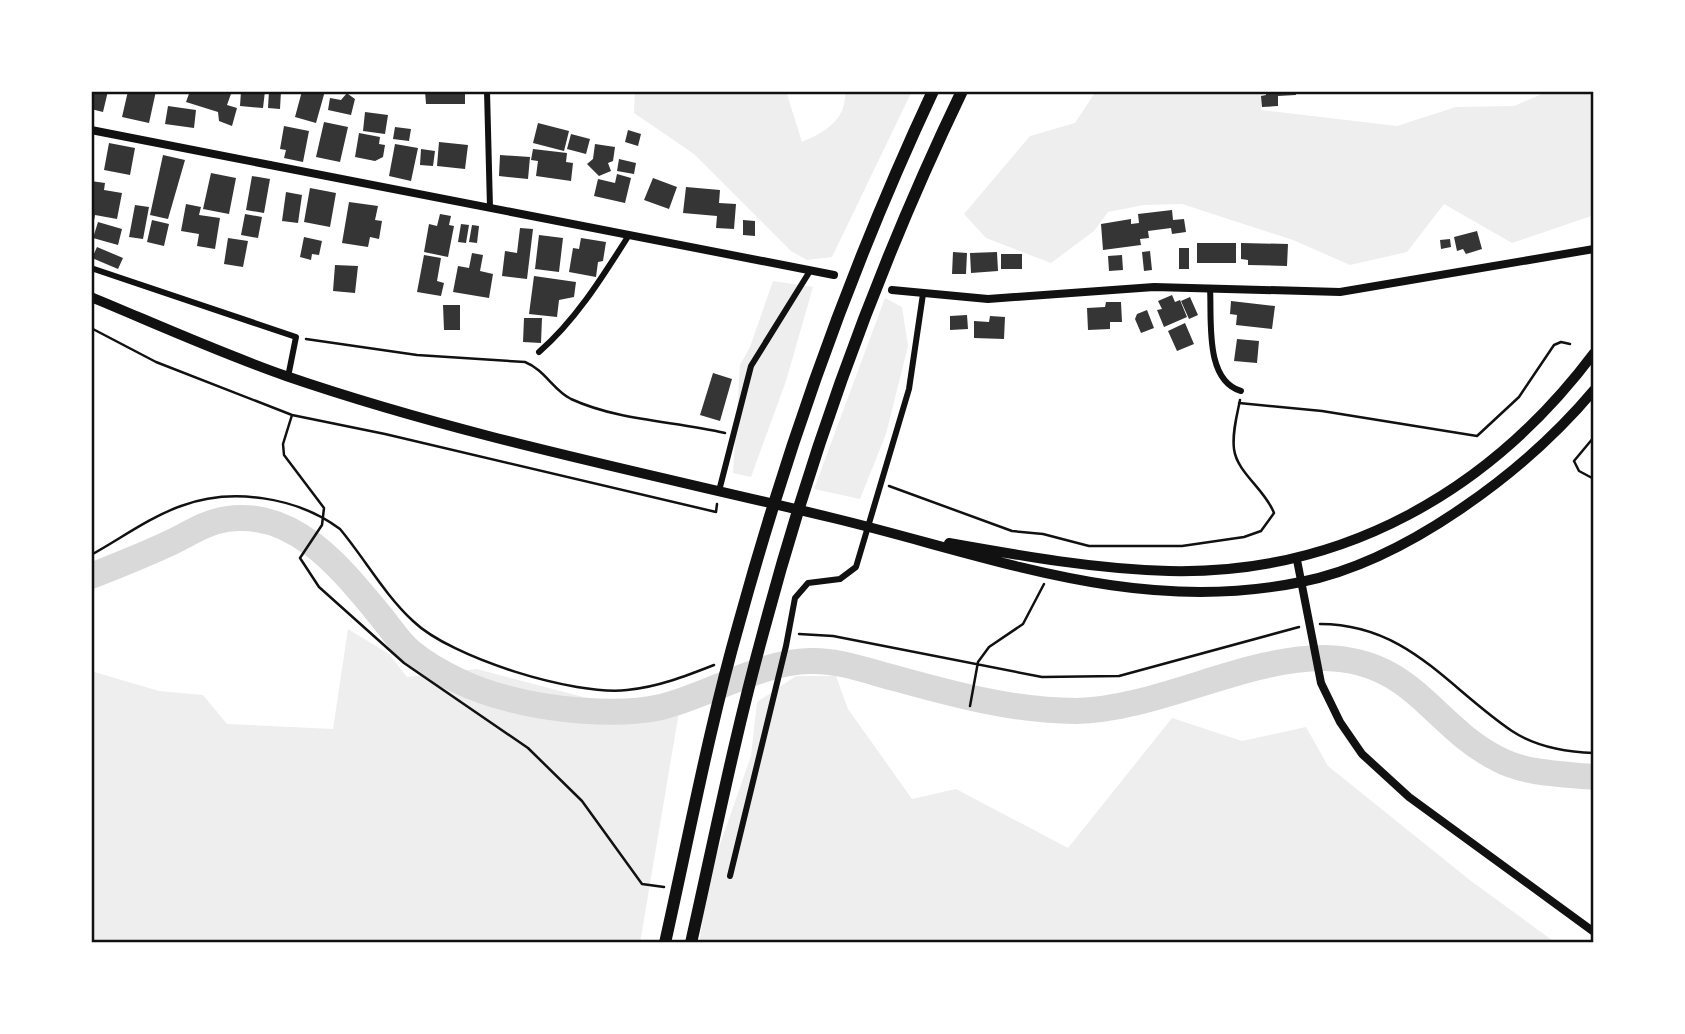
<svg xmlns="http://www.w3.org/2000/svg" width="1685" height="1034" font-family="'PT Sans Narrow',sans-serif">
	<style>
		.green { fill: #eee }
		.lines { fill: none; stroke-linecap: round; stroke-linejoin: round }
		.river { stroke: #d9d9d9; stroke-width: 26 }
		.building { fill: #353535 }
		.path { stroke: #111; stroke-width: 2.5 }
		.minor { stroke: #111; stroke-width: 6 }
		.tertiary { stroke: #111; stroke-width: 8 }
		.primary { stroke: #111; stroke-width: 10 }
		.motorway { stroke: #111; stroke-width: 12 }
		.neatline { fill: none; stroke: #111; stroke-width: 2.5 }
	</style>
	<rect width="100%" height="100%" fill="#fff"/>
	<!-- green -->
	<path class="green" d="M635 91H786L802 142C825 132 847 120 845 91H912L832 257 807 260 791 251 694 154 634 113Z
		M1096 91H1263L1261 110 1397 126 1456 107 1514 106 1549 91H1594V215L1512 243 1444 204 1407 252 1350 265 1293 240 1182 204 1144 205 1108 212 1094 231 1051 263 986 238 964 214 1030 136 1075 123Z
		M773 281 813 287 786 381 751 477 733 473 740 365 750 347Z
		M885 298 902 307 908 346 886 434 860 499 814 489Z
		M348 629 389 654 407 677 477 669 583 697 679 712 640 943H91V671L159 691 203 695 227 724 333 729Z
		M796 676H836L848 709 912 799 956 789 1068 848 1172 718 1242 741 1306 727 1328 766 1471 881 1556 943H699L710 873 751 756 757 702Z"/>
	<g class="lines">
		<!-- river -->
		<path class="river" d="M91 576C119 565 147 554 174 541 192 532 207 522 227 519 294 509 341 568 379 614 389 626 399 642 411 652 437 673 474 690 506 698 550 710 617 717 661 707 710 695 759 662 810 661 840 660 870 672 898 679 956 695 1016 711 1076 711 1155 710 1246 657 1325 658 1414 660 1431 725 1498 759 1526 774 1562 774 1594 777"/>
	</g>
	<!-- building -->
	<path class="building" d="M91 91H108L103 112 91 109Z
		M128 91H156L149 123 122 117Z
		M190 91H232L227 105 237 108 232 126 219 121 218 112 186 102Z
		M241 91H265L263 108 240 106Z
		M269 91H281L280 109 268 108Z
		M302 91H325L316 123 295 117Z
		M342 91H352L348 94 355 99 351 115 328 110 330 98 341 100 347 93Z
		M425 91H465V104H426Z
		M1266 91H1296V95L1278 96V106L1262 107 1261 96 1266 95Z
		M168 106 196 110 194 128 165 124Z
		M365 112 388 115 385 134 363 131Z
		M324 122 348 127 340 162 316 157Z
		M538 123 569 131 564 151 533 143Z
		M284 126 309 131 303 162 284 158 286 150 280 149Z
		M395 127 411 129 409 141 393 139Z
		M628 130 641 134 638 146 625 142Z
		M359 133 380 137 379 144 385 145 383 157 375 161 355 157Z
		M571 134 590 139 586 154 567 149Z
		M439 142 468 145 465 169 437 166Z
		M109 143 135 148 130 175 104 170Z
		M395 144 418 148 411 181 389 176Z
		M595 144 615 147 613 161 608 163 611 171 599 176 587 164 593 159Z
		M421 149 435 151 433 166 420 165Z
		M533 149 567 153 566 162 573 163 571 181 536 176 538 161 531 160Z
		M163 155 185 160 168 219 150 215Z
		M500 155 530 157 528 179 499 176Z
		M619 159 636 163 634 174 617 171Z
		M211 173 236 178 229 214 203 209Z
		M617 174 631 178 625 203 594 196 598 179 615 183Z
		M252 176 270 179 264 213 246 210Z
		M653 178 677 187 669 209 644 200Z
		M91 181 105 183 104 190 122 193 117 219 95 215 92 231Z
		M686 187 720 190 719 203 736 204 734 229 716 228 717 216 683 213Z
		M310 188 336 193 330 227 304 222Z
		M286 192 302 195 298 223 282 221Z
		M349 202 378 206 375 220 382 221 379 239 370 237 368 247 342 243Z
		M186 204 201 207 199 215 220 218 215 249 197 246 199 234 181 231Z
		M135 205 149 207 143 239 129 237Z
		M1172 210 1173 220 1184 219 1186 232 1172 234 1171 228 1148 231 1149 238 1140 239 1141 245 1103 250 1101 224 1131 219V224L1139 223 1138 214Z
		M245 214 262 217 258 238 241 235Z
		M440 214 451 216 449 225 454 226 448 257 424 252 429 224 437 226Z
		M152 220 169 224 164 246 147 242Z
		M743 220 755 221V236L743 235Z
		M98 222 122 229 118 245 93 238Z
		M461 224 469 225 466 243 458 242Z
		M472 225 479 226 477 243 469 242Z
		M520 228 533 229 527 279 502 276 505 251 517 253Z
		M1477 231 1482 249 1466 254 1463 249 1457 251 1454 237Z
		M539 235 563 238 559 272 535 269Z
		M304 237 322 241 319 255 312 254 311 260 300 257Z
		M228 238 248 241 243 267 224 264Z
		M581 238 606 242 603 261 598 262 596 277 569 272 573 248 579 249Z
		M1450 239 1451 247 1441 249 1440 240Z
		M1197 243H1236V263H1197Z
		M1241 243 1288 244 1287 266 1248 265V260L1241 259Z
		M97 247 123 258 118 269 92 258Z
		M1179 248H1189V269H1179Z
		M1150 251 1152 270 1144 271 1142 252Z
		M953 252 967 253 966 274H952Z
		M997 252 998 271 971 273 970 253Z
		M472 253 483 255 480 271 493 274 489 298 453 292 458 266 469 268Z
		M1001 254H1022V269H1001Z
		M424 255 441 258 437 281 444 283 441 296 417 292Z
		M1122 255 1123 270 1109 271 1108 256Z
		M335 265 358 266 355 293 333 291Z
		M534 276 576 282 574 297 559 300 557 317 529 314Z
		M1172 295 1175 302 1180 300 1187 317 1164 327 1157 310 1162 309 1158 301Z
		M1190 297 1198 315 1189 319 1181 301Z
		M1231 301 1275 306 1272 329 1236 325 1237 315 1230 314Z
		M1106 302H1121L1122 322H1110V329L1088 330 1087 308 1105 307Z
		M443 305H460V330H444Z
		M1147 310 1154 328 1141 333 1135 319 1137 314Z
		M967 315 968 329 950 330V316Z
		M990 316 1005 317 1004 339 974 338V321L989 322Z
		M524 318H542L541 343 523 342Z
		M1185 323 1194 344 1177 351 1168 331Z
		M1237 339 1259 341 1257 363 1234 361Z
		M713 373 732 379 720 421 700 415Z"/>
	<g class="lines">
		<!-- path -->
		<path class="path" d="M91 328 156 362 292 415 385 434 716 512 717 504
			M306 339 417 355 525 362C545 370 553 390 571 399 619 421 675 421 725 433
			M1239 403 1322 411 1477 436 1519 397 1554 345 1561 342 1570 344
			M292 415 283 444 284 455 324 508 322 525 300 558 319 587 404 663 528 748 582 801 642 884 664 887
			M1594 437 1574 461 1579 471 1594 479
			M889 486 1012 531 1043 534 1089 546H1182L1244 537 1261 531 1274 513C1265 489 1237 473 1234 449 1232 433 1237 415 1240 400
			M91 555C120 539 150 517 181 506 232 487 297 497 340 529 365 559 384 594 413 621 451 658 575 696 627 690 658 687 686 676 714 665
			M1320 624C1407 624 1447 687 1512 731 1536 747 1566 752 1594 753
			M799 634 833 636 1042 677 1119 676 1299 627
			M970 706 978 662 989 647 1023 624 1044 584"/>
		<!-- minor -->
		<path class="minor" d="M487 91 490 208
			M91 268 296 337 288 377
			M1210 288C1212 319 1204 380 1241 391
			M539 352C576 320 603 276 629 235
			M719 491 751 366 810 271
			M730 876 786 646 795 598 808 583 840 579 856 567 909 389 923 294"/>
		<!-- tertiary -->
		<path class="tertiary" d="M91 130 834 275
			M892 290 988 299 1154 287 1340 292 1594 249
			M1297 560 1321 683 1340 722 1362 754 1409 797 1594 932"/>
		<!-- primary -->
		<path class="primary" d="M91 297C156 324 220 353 286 376 464 437 651 474 833 518 991 556 1136 616 1301 582 1406 561 1526 471 1594 390
			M949 543C1022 556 1095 569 1169 571 1344 575 1491 490 1594 353"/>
		<!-- motorway -->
		<path class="motorway" d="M665 943C689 836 709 728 739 623 789 441 853 262 933 91
			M691 943C714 840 735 735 763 633 812 448 879 264 962 91"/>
	</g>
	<!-- border -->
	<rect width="1685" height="1034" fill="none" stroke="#ffffff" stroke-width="186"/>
	<rect x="93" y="93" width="1499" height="848" class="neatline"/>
</svg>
